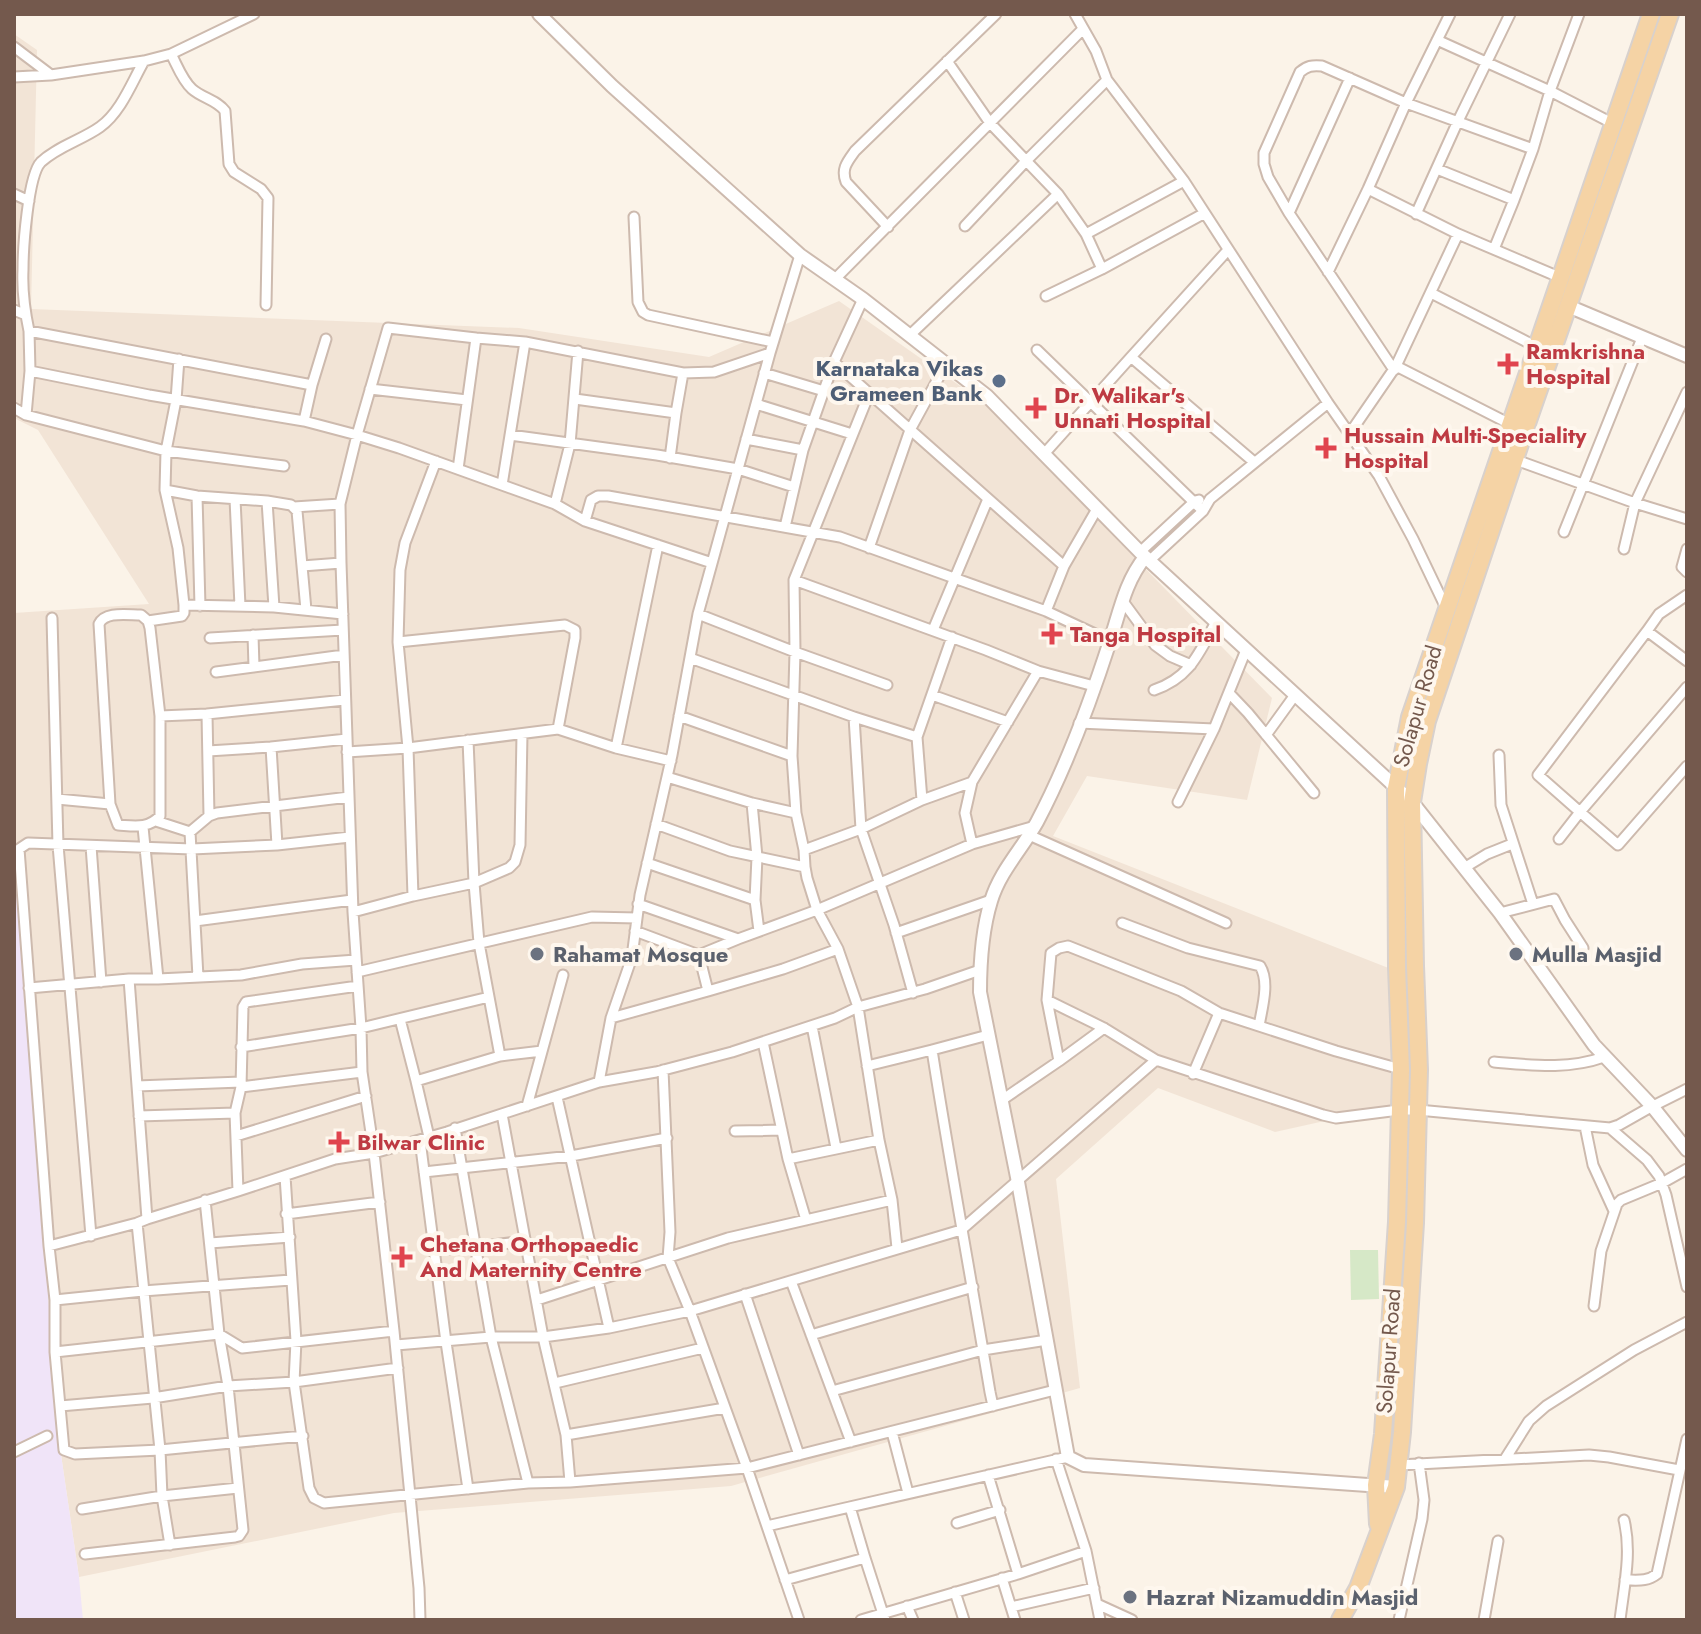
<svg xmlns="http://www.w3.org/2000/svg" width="1701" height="1634" font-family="Jost,sans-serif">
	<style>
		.residential { fill: #f2e4d6 }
		.education { fill: #f0e4f8 }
		.green { fill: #d6e8c7 }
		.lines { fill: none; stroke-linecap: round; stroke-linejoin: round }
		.minor-casing { stroke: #cdbaae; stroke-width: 13 }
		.tertiary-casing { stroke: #cdbaae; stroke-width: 16 }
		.primary-casing { stroke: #d8d1cd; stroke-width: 20 }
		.minor { stroke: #fff; stroke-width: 9 }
		.tertiary { stroke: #fff; stroke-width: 12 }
		.primary { stroke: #f5d3a5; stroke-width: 16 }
		.health-dot { fill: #e0444e; stroke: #fef7ee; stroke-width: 3 }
		.service-dot { fill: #5c6f8a; stroke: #fef7ee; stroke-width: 3 }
		.worship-dot { fill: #6b7280; stroke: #fef7ee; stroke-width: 3 }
		.labels { text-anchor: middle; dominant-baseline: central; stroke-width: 8; stroke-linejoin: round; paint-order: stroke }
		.health-label { font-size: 22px; font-weight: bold; fill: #be3a42; stroke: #fef7ee; text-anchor: start }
		.service-label { font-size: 22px; font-weight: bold; fill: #4e5e75; stroke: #fef7ee; text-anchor: end }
		.street-label { font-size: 22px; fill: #74594d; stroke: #fef7ee }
		.worship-label { font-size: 22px; font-weight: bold; fill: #5b616d; stroke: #fef7ee; text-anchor: start }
	</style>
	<rect width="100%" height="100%" fill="#fbf3e8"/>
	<!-- residential -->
	<path class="residential" d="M14 34 37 50 31 309 519 328 709 357 839 301 980 400 1272 698 1247 800 1087 776 1053 836 1391 969 1401 1104 1275 1132 1158 1088 1056 1179 1080 1388 731 1486 394 1513 79 1577 58 1434 14 814V613L149 604 38 430 14 418Z"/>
	<!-- education -->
	<path class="education" d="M14 842H16L58 1434 79 1577 83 1620H14Z"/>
	<!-- green -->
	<path class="green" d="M1350 1250H1378L1379 1299 1351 1300Z"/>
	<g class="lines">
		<!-- minor casing -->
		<g class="minor-casing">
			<path id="minor" d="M1075 14 1096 51 1107 80 1184 181 1328 403 1379 476 1413 539 1446 608
				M1437 40 1550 91 1612 123
				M14 47 51 75
				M171 54C177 65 182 80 192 89 202 98 217 100 225 111L229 164 234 172 261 189 268 198 266 305
				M947 61 990 123 1058 194 1086 234 1102 269 1203 214
				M14 77 51 75 144 61 171 54 254 14
				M1437 169 1514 200
				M1368 189 1458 234 1559 277
				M14 194 29 201
				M1289 213 1350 78
				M1416 214 1458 121 1510 14
				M634 217 638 302 643 312 648 315 773 342
				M965 226 1026 161 1107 80
				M888 227 846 182C841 169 847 162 855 151L996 14
				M1086 234 1184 181
				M1494 249 1514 200 1533 149 1550 91 1579 14
				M1228 250 1131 357 1254 462
				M1328 272 1368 189 1406 103 1533 149
				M835 279 1082 30
				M1431 293 1535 346
				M1046 296 1102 269
				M14 310 26 315
				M29 331C25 312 22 290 23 270 23 248 28 175 41 162 58 146 82 140 100 127 121 112 132 82 144 61
				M910 335 1058 194
				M476 338 525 342
				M1037 350 1203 511
				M834 362 1064 566
				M1396 366 1514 426
				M1394 370 1289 213 1268 177 1264 164V153L1300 72C1307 66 1312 65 1322 66L1406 103 1450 14
				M30 371 149 395 304 421 357 435 399 448 555 504 585 521 712 563
				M764 373 824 391
				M312 385 326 339
				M370 389 467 400
				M575 399 676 413 683 373 714 372 770 353
				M756 404 852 434
				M14 408 26 415 166 451 176 400 179 359
				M26 415 30 371 29 331 312 385 304 421
				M1350 433 1396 366 1458 234
				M510 435 657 455 738 469 794 487
				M746 439 803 450
				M1044 454 1131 357
				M670 458 676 413
				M1516 460 1635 503 1687 519
				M502 485 525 342 683 373
				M165 490 197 496 267 501
				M197 496 200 606
				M235 499 240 606
				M555 504 570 444 578 351
				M294 507 340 504
				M585 521 591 500 598 496H608L840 537 1046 611 1110 641
				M785 527 803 450 834 362 863 299
				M1564 532 1642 338
				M869 548 910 430 946 364
				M1624 549 1635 503 1687 392
				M1687 549 1682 567 1687 572
				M1140 552 1195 501 1199 500
				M1149 561 1203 511 1210 499 1328 403
				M341 563 302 566 297 511 291 505 267 501 274 607 343 614
				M302 566 306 610
				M794 580 986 650 1038 671 1094 686
				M1122 600 1155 645 1170 656 1191 665
				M274 607 184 605 178 548 165 490 166 451 284 466
				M1046 611 1064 566 1097 509
				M698 614 795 652 887 685
				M141 615 148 621 150 628 160 716V816C148 829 135 826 118 825L110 804 99 624C105 611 127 615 141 615Z
				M52 618 58 845 91 1236
				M148 621 182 616 184 613V605
				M933 630 988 499
				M1647 631 1659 614 1687 595
				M253 635 254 667
				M210 638 343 630
				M398 642 565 625 575 630V638L558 729
				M690 658 854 717 917 737 922 800 861 829 804 850
				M1687 661 1647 631 1538 775 1580 812 1687 687
				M216 672 344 655
				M1154 690C1190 678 1199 653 1216 622
				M1229 693 1248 713 1314 793
				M932 695 1008 722
				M160 716 207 714
				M679 716 792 756 796 813 804 850 805 867
				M854 717 861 829 894 925 913 993
				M1079 723 1214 729
				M1266 735 1295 695
				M917 737 952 637
				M468 740 474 883 509 868 515 862 520 845 522 734
				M616 748 658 545
				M208 751 271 747
				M347 752 408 748 558 729 616 748 671 761
				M1499 755 1501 805 1533 904
				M792 756 795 652 794 580 869 394
				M667 777 752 803 796 813
				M972 782 965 813 972 844 1035 826
				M57 799 110 804
				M922 800 972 782 1038 671
				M1178 802 1214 729 1246 650
				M752 803 757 857 755 900
				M209 816 207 714 345 700
				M156 821 190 832
				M656 824 730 851 805 867 807 878 817 910 838 949 858 1007 879 1140 892 1200 897 1248
				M143 827 158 979
				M1029 835 1226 923
				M1559 839 1580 812 1618 845 1687 766
				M277 845 271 747 347 739
				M91 846 101 982
				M647 863 755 900 759 931
				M1464 868 1487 854 1512 844
				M638 904 738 939 817 910 972 844
				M353 912 413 896
				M1500 913 1554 899 1565 920 1583 948
				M195 921 352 900
				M1122 923 1188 948 1260 966C1270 982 1262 1008 1259 1026
				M635 931 699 955 708 991 783 969 838 949
				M896 933 991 900
				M699 955 738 939
				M357 972 592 917 637 918
				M198 977 190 832 209 816 217 813 349 797
				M129 979 147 1219
				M29 988 129 979H158L241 975 302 964 356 960
				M1047 1000 1104 1028 1156 1060 1323 1115 1336 1118 1399 1110H1418L1610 1128 1647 1160 1659 1176 1666 1195 1687 1287
				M611 1018 708 991
				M400 1019 416 1081
				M812 1026 836 1148
				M988 1035 932 1050C950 1165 971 1278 990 1392L993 1406
				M763 1042 788 1159 806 1220
				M241 1047 361 1028 489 997
				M500 1056 542 1051
				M1059 1061 1104 1028
				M1494 1062C1531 1065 1568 1070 1604 1057
				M867 1066 932 1050
				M663 1070 670 1232 668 1258 690 1311 747 1468 799 1620
				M1193 1074 1219 1013
				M599 1082 656 1072 732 1052 835 1018 858 1007 925 989 980 970
				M137 1086 241 1082
				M241 1087 243 1007 246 1002 358 986
				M557 1097 609 1328
				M1002 1100 1059 1061 1047 1000 1051 953 1059 948 1068 946 1181 991 1219 1013 1336 1051 1404 1070
				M527 1106 563 975
				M235 1113 238 1191
				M502 1114 543 1337 566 1435 570 1482
				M139 1116 235 1113 241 1087 362 1072
				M1585 1126 1593 1165 1614 1211
				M455 1128 491 1337 528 1483
				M1610 1128 1619 1125 1649 1108 1687 1089
				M735 1131 782 1130
				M236 1136 366 1096
				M429 1137 416 1081 500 1056 479 943 474 883 413 896 408 748 398 642 400 570 405 543 436 461
				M420 1140 446 1342 468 1489
				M788 1159 879 1140
				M424 1172 571 1156 667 1138
				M285 1176 296 1341 294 1382 309 1488 314 1498 324 1503 528 1483 570 1482 747 1468 1055 1390
				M286 1214 380 1202
				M137 1223 160 1450 162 1496 170 1545
				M210 1243 290 1237
				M49 1246 137 1223 147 1219 238 1191 335 1159 374 1153 447 1132 599 1082 611 1018 632 957 640 895 672 755 698 614 770 353 800 255
				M434 1250 476 1247 526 1241
				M791 1281 851 1442
				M745 1294 799 1455
				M55 1300 143 1291 291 1280
				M537 1300 728 1238 892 1200
				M1594 1306 1601 1251 1617 1204 1621 1200 1662 1183 1687 1169
				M811 1335 973 1287
				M396 1345 491 1337H543L609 1328 690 1311 961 1230 1156 1060
				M55 1352 219 1334 242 1348 394 1331
				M555 1383 703 1348
				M832 1391 983 1350 1047 1340
				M60 1406 153 1398 228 1386 294 1382 398 1368
				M892 1432 908 1493
				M566 1435 725 1408
				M303 1436 160 1450 75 1454 64 1450 55 1352V1300L49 1246 19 849 28 843 192 849 277 845 350 837
				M14 1452 47 1436
				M1056 1459 1086 1551 1100 1620
				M1505 1459 1529 1421 1546 1406 1634 1350 1687 1322
				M1399 1465 1589 1455 1609 1457 1679 1470
				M988 1475 1018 1574
				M850 1507 865 1558 885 1620
				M82 1509 162 1496 238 1488
				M957 1523 1000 1510
				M767 1526 1068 1457
				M85 1554 235 1537 239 1536 243 1530 228 1386 219 1334 205 1200
				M1002 1578 1015 1620
				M785 1580 865 1558
				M1625 1580C1637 1580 1647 1582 1657 1574L1687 1439
				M955 1592 964 1620
				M1097 1604 1132 1620
				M907 1606 913 1620
				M1011 1607 1094 1588
				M420 1620 419 1588 394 1331 374 1153 362 1072 361 1028 353 912 341 563 340 504 357 435 388 328 476 338 458 469
				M861 1620 1018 1574 1086 1551
				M1399 1620 1422 1519 1424 1500 1419 1463
				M1484 1620 1498 1541
				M1620 1620C1624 1586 1632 1553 1624 1520"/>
		</g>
		<!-- tertiary casing -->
		<g class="tertiary-casing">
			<path id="tertiary" d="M539 14 612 86 800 255 863 299 987 396 1140 552 1412 802 1500 913 1594 1045 1652 1106 1687 1150
				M1568 306 1687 356
				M1145 557C1125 582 1120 611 1110 641 1091 700 1066 767 1037 822 1022 849 1000 871 991 901 982 930 980 962 980 992L1018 1182 1068 1457 1084 1465 1396 1487"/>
		</g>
		<!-- primary casing -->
		<g class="primary-casing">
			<path id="primary" d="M1378 1524 1376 1485 1383 1434 1397 1222 1401 1070 1397 967 1396 788 1410 717 1651 14
				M1340 1620 1358 1588 1396 1487 1402 1432 1415 1223 1419 1070 1415 966 1412 802 1418 764 1427 721 1524 432 1670 14"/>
		</g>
		<!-- minor -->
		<use href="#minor" class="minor"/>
		<!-- tertiary -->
		<use href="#tertiary" class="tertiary"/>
		<!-- primary -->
		<use href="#primary" class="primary"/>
	</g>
	<!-- markers -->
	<g class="health-dot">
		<path d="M1504 352h8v8h8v8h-8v8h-8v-8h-8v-8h8z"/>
		<path d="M1032 396h8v8h8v8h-8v8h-8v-8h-8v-8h8z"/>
		<path d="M1322 436h8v8h8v8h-8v8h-8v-8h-8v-8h8z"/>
		<path d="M1048 622h8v8h8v8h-8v8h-8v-8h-8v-8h8z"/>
		<path d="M335 1130h8v8h8v8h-8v8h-8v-8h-8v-8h8z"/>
		<path d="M398 1245h8v8h8v8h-8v8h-8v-8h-8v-8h8z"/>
	</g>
	<circle class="service-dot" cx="999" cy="381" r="8"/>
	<g class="worship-dot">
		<circle cx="537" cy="954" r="8"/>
		<circle cx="1516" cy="954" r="8"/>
		<circle cx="1130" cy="1597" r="8"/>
	</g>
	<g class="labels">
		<!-- health labels -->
		<g class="health-label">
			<text x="1526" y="351">Ramkrishna<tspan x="1526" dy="25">Hospital</tspan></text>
			<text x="1054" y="395">Dr. Walikar's<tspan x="1054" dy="25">Unnati Hospital</tspan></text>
			<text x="1344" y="435">Hussain Multi-Speciality<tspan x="1344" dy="25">Hospital</tspan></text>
			<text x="1070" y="634">Tanga Hospital</text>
			<text x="357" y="1142">Bilwar Clinic</text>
			<text x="420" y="1244">Chetana Orthopaedic<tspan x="420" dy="25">And Maternity Centre</tspan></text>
		</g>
		<!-- service labels -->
		<g class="service-label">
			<text x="983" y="368">Karnataka Vikas<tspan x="983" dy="25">Grameen Bank</tspan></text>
		</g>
		<!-- street labels -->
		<g class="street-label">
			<text transform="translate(1417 706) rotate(-74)">Solapur Road</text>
			<text transform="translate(1388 1351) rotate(-86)">Solapur Road</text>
		</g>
		<!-- worship labels -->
		<g class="worship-label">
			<text x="553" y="954">Rahamat Mosque</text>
			<text x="1532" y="954">Mulla Masjid</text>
			<text x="1146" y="1597">Hazrat Nizamuddin Masjid</text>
		</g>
	</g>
	<!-- border -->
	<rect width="1701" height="1634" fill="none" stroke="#74594d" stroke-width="32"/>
</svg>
